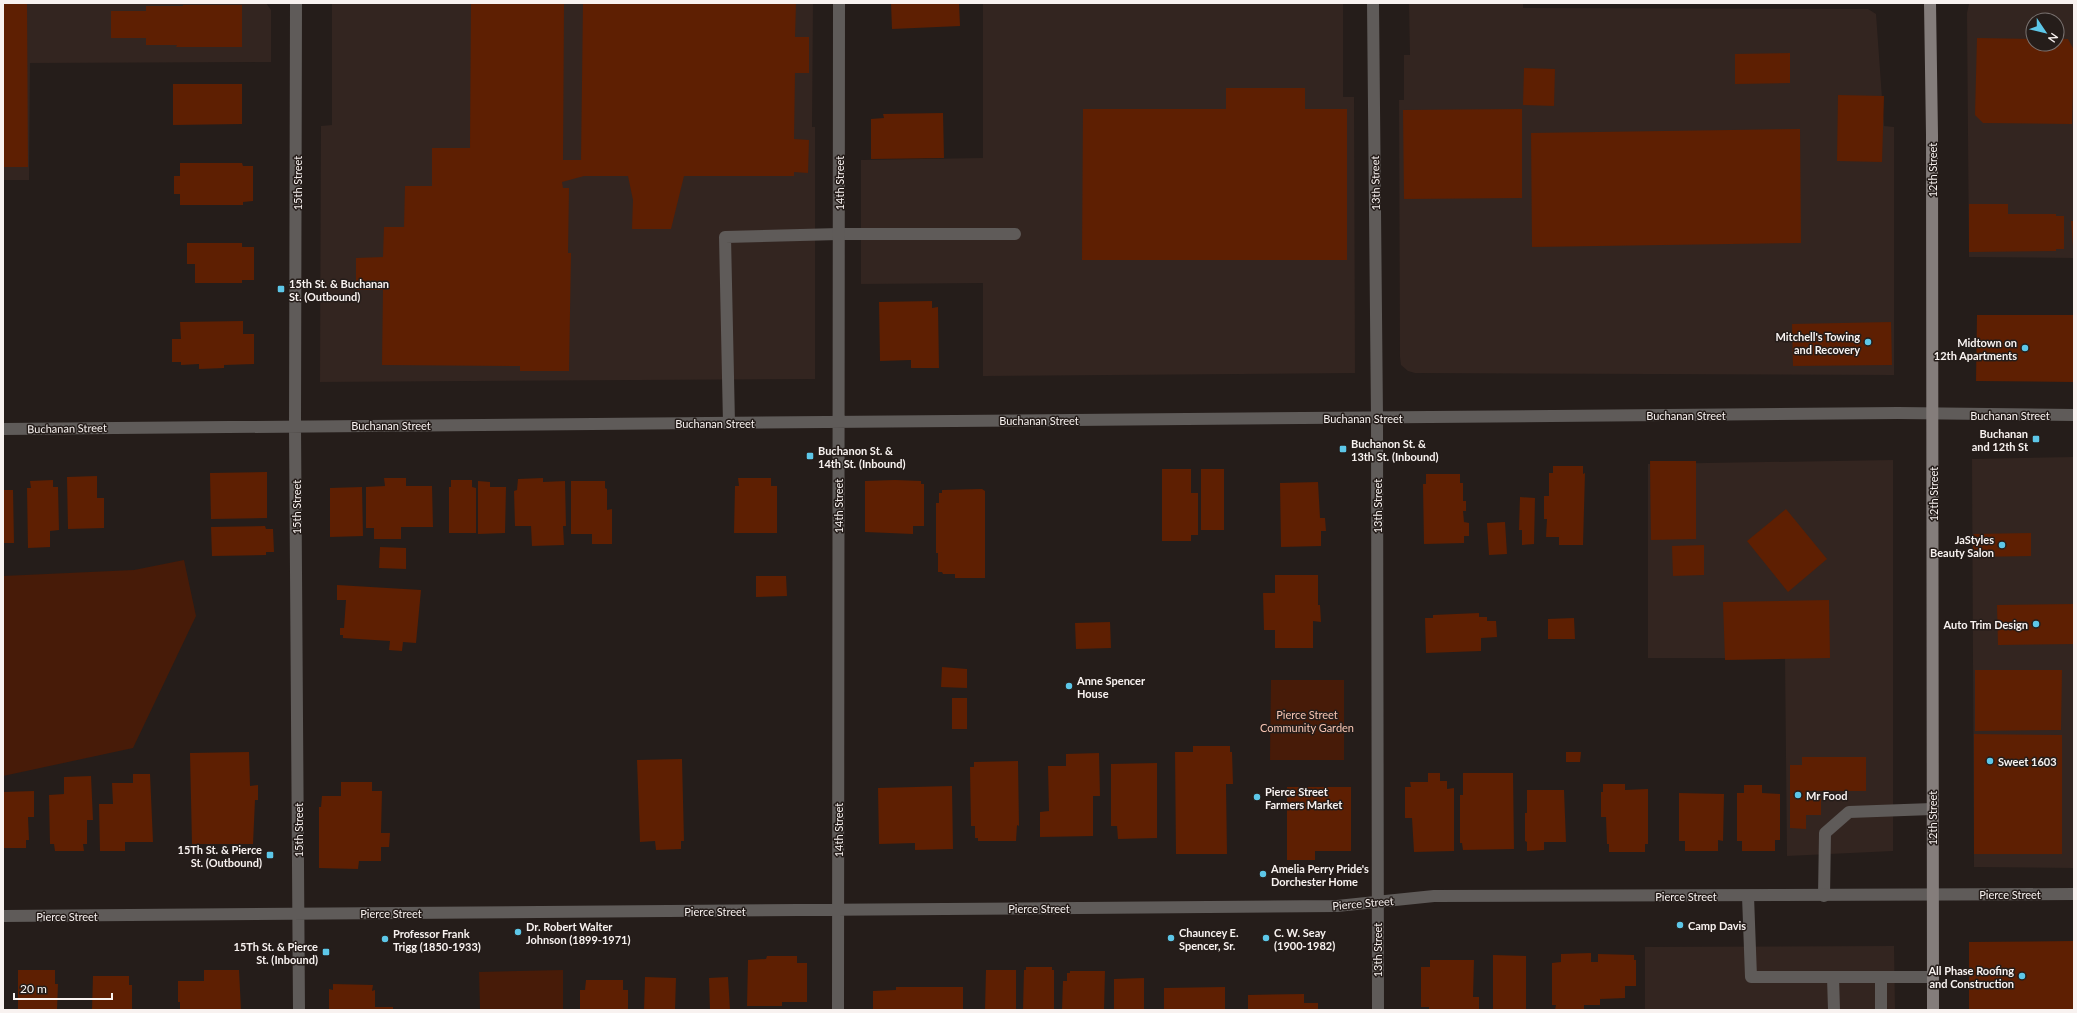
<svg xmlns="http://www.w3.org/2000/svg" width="2077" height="1013" font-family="Lato,sans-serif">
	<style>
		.built { fill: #332520; fill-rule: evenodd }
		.green { fill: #471b08 }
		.building { fill: #5e1f02 }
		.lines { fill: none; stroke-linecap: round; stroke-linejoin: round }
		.lane { stroke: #5f5b59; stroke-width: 12 }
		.street { stroke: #5f5b59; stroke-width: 12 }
		.secondary { stroke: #847d7b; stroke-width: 12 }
		.poi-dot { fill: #5dc7e8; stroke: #251d1a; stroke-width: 1.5 }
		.labels { text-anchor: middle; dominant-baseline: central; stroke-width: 3; stroke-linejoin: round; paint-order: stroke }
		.street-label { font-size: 11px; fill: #f8f2f0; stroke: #251d1a }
		.poi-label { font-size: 11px; font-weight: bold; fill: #f8f2f0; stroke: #251d1a; text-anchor: start }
		.park-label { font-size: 11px; fill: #f7c5b3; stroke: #251d1a }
	</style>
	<rect width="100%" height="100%" fill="#251d1a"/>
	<!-- built -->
	<path class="built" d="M3 3H266L271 10V62L30 63 29 180H3Z
		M332 3H813L812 127H815V379L320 382 321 126 332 125Z
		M983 3H1343V97H1354L1355 373 983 376V283L861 284V160L983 158Z
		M1409 3H1523V8L1868 9 1876 14 1884 126 1894 127V375L1415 373 1408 371 1401 365 1400 357 1399 100H1404V55H1410Z
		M2074 3V258L1969 257 1967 13 1969 4ZM2033 20H2057V44H2033Z
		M2074 457V868L1974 867 1972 459Z
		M1893 460V851L1787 856 1785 658H1648V464Z
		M1894 946 1895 1010H1645V947Z"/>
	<!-- green -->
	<path class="green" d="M184 560 196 616 133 748 3 776V576L134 570Z
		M1271 680H1344V760H1270Z
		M563 970V1010H480L479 972Z"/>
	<!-- building -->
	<path class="building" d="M3 3H27L28 167H3Z
		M471 3H564L563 160H581L583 3H796L795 37H809V73H795L794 139 809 140 808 173 794 172V176H684L671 229H632L633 200 628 176H584L562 182 563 188H569L568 253H571L569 371H520V366L382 365 383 290H356V258L383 257 384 227H404L405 186H432V148H470Z
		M891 3H959L960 26 892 29Z
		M183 5H242V47H176L177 45H146V38H111V11H146V6H183Z
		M1977 38 2033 39V44H2057V39H2068L2074 50 2072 124 1983 123 1975 115Z
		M1790 53V83L1735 84V54Z
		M1524 68 1555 69 1554 106 1523 105Z
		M173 84H242V124L173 125Z
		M1226 88H1305V109H1347V260H1082L1083 109H1226Z
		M1838 95 1884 96 1882 162 1837 161Z
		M1522 109V198L1404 199 1403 110Z
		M943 113 944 158 871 159V119L884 118 883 114Z
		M1800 129 1801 243 1532 247 1531 133Z
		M180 163H242L243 166H253V201L243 202V205H180V194H174V176H180Z
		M1969 204H2008V214H2056V216H2064V249H2056V251L1969 252Z
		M2071 221H2074V246H2073Z
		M187 243H242V247H254V280H242V283H195V264H187Z
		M932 301V308L938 307 939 368H911V360L880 361 879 302Z
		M1977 315H2074V382L1976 381Z
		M243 321V334H254V364L224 365V368L199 369V364L181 365V362H172V339H181L180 322Z
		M1891 322 1892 365 1793 366 1792 324Z
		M1650 461H1696V539L1651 540Z
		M1553 466H1583V474L1585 473 1583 545H1559V537H1546L1547 519H1544V496H1549V473H1553Z
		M1162 469H1191V493H1198V535H1191V541H1162Z
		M1201 469H1224V530H1201Z
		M267 472V518L211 519 210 473Z
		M1426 474H1460V483H1463V501H1466V511H1463L1464 522 1469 523V536H1464V543L1424 544 1423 484H1426Z
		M97 476V498H104V528L68 529 67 477Z
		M384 478H406V486H432L433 527H401V539H374V528H366V487L385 486Z
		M543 478V482L565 481 566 526H563L564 545 532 546 531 526H515L514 491 517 490 518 479Z
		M738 478H771V486H777V533H734L735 486H739Z
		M53 480V487H58L59 530 50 531V547L28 548 27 488H31L30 481Z
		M451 480H472V487L476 488V533H449V487H451Z
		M895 480 921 481V484H924V526H913V534L865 532V481Z
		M478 481 490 482V487H506L505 533 478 534Z
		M571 481H605V488L607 489V510L612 509V544H592V534H571Z
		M1318 482 1320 518H1325L1326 531H1321V546L1281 547 1280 483Z
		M362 487 363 536 330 537V488Z
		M982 489 985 491V578H955V574H943L942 572H938V553H936V503H939V493H942V490Z
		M3 490H13L14 543H3Z
		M1520 497 1535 498 1534 544 1522 545V530H1519Z
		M1786 509 1827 559 1788 592 1747 541Z
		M1505 522 1507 554 1489 555 1487 523Z
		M265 526 266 529H273L274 552H266V555L212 556 211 527Z
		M2031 533V556L1973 557V534Z
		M1704 545V575L1673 576 1672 546Z
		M380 547 406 548V569L379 568Z
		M1275 575H1318V605H1320L1321 622 1313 621V648H1275V630H1264L1263 593H1275Z
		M756 576H786L787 596 756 597Z
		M337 585 421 590 416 643 403 642 402 651 389 650 390 641 343 638V635H340V628H344L346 600H337Z
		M1829 600 1830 658 1725 660 1723 602Z
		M2074 604V644L1998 645 1997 605Z
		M1479 613V617H1487V621H1496L1497 637 1481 638V651L1426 653 1425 618H1433V615Z
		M1574 618 1575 639H1548V619Z
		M1110 622 1111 648 1076 649 1075 623Z
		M942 667 967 669V688L941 687Z
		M1975 670H2062L2061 730 1975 731Z
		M952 698H967V729H952Z
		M1974 734 2062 735V854H1974Z
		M1193 746H1230V752H1232L1233 784H1226L1227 854H1176L1175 752H1193Z
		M249 752 250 786 258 785V800H255L253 844H192L190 753Z
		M1566 752H1581L1580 762H1566Z
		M1099 753 1100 796H1093V836L1040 837V812L1049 811 1048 766H1066V754Z
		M1802 757H1866V791H1806V799H1821V815H1806V829L1790 828V765H1802Z
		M682 759 684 841H681V849L656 850 655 841 640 842 637 760Z
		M1018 761 1019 826 1017 825 1016 841H978V838H975V826H971L970 767H974V762Z
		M1157 763V838L1118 839 1117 826H1111V764Z
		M1428 773H1440V781H1447V789L1454 788V851L1414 852 1412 818H1405V787H1411L1410 782H1428Z
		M1463 773H1513L1514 849 1463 850 1462 843H1460V795H1463Z
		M133 774H150L153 842H125V851H100L99 804H113L112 783H133Z
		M91 776 93 820H87V844H83L84 851H55L54 844H50L49 795 64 794V777Z
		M341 782H372V791H382L381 833H390L389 847H381V861H359L358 869 319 868V807H321L322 796H341Z
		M1603 784H1625V790L1648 789V844H1645V852H1609V844H1607L1606 817H1601V792H1603Z
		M1744 785H1762V793L1780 794V840H1775V851H1742V841H1737V793H1744Z
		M952 786 953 849 915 850V843L879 844 878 788Z
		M1287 787H1351V851H1315V860H1287Z
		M1527 790H1564L1566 842H1544V850L1527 851V842L1525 841V813H1527Z
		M34 791V817H28L29 840H26V848H3V792Z
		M1679 793 1724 794 1723 841 1718 840V851H1685V841H1679Z
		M2074 941V1010H1969V942Z
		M1591 953V962H1598V954L1634 955V960H1636V986H1625V998L1600 999V1005H1584V1010H1555L1556 1005H1552V963L1561 962V954Z
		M1493 955 1526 956V1009H1493Z
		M767 956H797V963H807V1002H782V1006H747L748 960 766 959Z
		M1430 960H1474L1473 997H1479V1010H1429V1007H1421V967H1430Z
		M1026 967H1052V970H1054V1010H1023L1024 970H1026Z
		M18 970H55V984H58L57 1010H18Z
		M204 970H239L241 1010H180V1002H178V981H204Z
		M986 970H1016V1010H985Z
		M1070 971H1105L1104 1010H1062L1063 981H1067V973H1070Z
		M93 976H129V985H132V1010H92Z
		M645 977 676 978 675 1010H644Z
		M728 977 730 1010H710L709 978Z
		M1144 978V1010H1114V979Z
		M586 980H623V990H628V1010H580V990H585Z
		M333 984 373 985 372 991 375 990V1007H393V1010H329V989L333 990Z
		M896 987H963V1010H873V991L896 990Z
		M1225 987V1010H1164V988Z
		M1304 994V1003H1318V1010H1248V995Z"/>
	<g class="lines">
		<!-- lane -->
		<path class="lane" d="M729 423 725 237 839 234H1015
			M1748 896 1751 977H1933
			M1824 896 1825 833 1849 812 1932 809
			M1833 977 1834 1010
			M1881 977V1010"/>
		<!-- street -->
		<path class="street" d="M296 3 295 426 299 1010
			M1373 3 1377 418 1378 1010
			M3 429 1898 413 2074 415
			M3 916 1337 906 1434 896 2074 894
			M838 1010 839 3"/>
		<!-- secondary -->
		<path class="secondary" d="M1930 3 1932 135 1933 1010"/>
	</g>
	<!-- markers -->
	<g class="poi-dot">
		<rect x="277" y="285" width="8" height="8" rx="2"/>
		<circle cx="1868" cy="342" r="4"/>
		<circle cx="2025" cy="348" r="4"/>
		<rect x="2032" y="435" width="8" height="8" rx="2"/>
		<rect x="1339" y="445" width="8" height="8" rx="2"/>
		<rect x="806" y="452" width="8" height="8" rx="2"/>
		<circle cx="2002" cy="545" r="4"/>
		<circle cx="2036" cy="624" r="4"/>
		<circle cx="1069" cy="686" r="4"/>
		<circle cx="1990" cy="761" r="4"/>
		<circle cx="1798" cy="795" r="4"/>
		<circle cx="1257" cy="797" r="4"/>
		<rect x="266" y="851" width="8" height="8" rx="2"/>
		<circle cx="1263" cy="874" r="4"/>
		<circle cx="1680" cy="925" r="4"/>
		<circle cx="518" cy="932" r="4"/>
		<circle cx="1171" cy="938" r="4"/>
		<circle cx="1266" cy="938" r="4"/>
		<circle cx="385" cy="939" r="4"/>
		<rect x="322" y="948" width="8" height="8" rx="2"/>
		<circle cx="2022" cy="976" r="4"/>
	</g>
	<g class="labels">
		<!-- street labels -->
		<g class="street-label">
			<text transform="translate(1932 170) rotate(-90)">12th Street</text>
			<text transform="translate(297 183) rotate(-90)">15th Street</text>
			<text transform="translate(839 183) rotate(-90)">14th Street</text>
			<text transform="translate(1375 183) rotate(-91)">13th Street</text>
			<text x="1686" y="415">Buchanan Street</text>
			<text x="2010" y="415">Buchanan Street</text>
			<text x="1363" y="418">Buchanan Street</text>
			<text x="1039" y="420">Buchanan Street</text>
			<text x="715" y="423">Buchanan Street</text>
			<text x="391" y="425">Buchanan Street</text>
			<text transform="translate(67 428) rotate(-1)">Buchanan Street</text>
			<text transform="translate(1933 494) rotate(-90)">12th Street</text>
			<text transform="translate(838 506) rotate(-90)">14th Street</text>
			<text transform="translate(1377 506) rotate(-90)">13th Street</text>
			<text transform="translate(296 507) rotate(-90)">15th Street</text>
			<text transform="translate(1932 818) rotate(-90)">12th Street</text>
			<text transform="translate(298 830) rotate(-90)">15th Street</text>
			<text transform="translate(838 830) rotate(-90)">14th Street</text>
			<text x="2010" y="894">Pierce Street</text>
			<text x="1686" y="896">Pierce Street</text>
			<text transform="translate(1363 903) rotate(-5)">Pierce Street</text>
			<text x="1039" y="908">Pierce Street</text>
			<text x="715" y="911">Pierce Street</text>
			<text x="391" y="913">Pierce Street</text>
			<text x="67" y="916">Pierce Street</text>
			<text transform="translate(1377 950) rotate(-90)">13th Street</text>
		</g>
		<!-- poi labels -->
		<g class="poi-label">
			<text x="289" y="283">15th St. &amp; Buchanan<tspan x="289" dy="13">St. (Outbound)</tspan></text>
			<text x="1860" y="336" text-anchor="end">Mitchell's Towing<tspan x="1860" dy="13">and Recovery</tspan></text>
			<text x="2017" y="342" text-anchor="end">Midtown on<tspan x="2017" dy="13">12th Apartments</tspan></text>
			<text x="2028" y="433" text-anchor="end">Buchanan<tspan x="2028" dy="13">and 12th St</tspan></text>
			<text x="1351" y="443">Buchanon St. &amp;<tspan x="1351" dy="13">13th St. (Inbound)</tspan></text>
			<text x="818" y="450">Buchanon St. &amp;<tspan x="818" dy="13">14th St. (Inbound)</tspan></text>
			<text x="1994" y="539" text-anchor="end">JaStyles<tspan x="1994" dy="13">Beauty Salon</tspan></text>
			<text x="2028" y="624" text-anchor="end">Auto Trim Design</text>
			<text x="1077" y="680">Anne Spencer<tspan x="1077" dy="13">House</tspan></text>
			<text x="1998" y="761">Sweet 1603</text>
			<text x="1265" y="791">Pierce Street<tspan x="1265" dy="13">Farmers Market</tspan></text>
			<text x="1806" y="795">Mr Food</text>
			<text x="262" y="849" text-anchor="end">15Th St. &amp; Pierce<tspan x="262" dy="13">St. (Outbound)</tspan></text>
			<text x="1271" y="868">Amelia Perry Pride's<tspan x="1271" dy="13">Dorchester Home</tspan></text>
			<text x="1688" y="925">Camp Davis</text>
			<text x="526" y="926">Dr. Robert Walter<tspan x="526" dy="13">Johnson (1899-1971)</tspan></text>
			<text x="1179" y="932">Chauncey E.<tspan x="1179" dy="13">Spencer, Sr.</tspan></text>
			<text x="1274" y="932">C. W. Seay<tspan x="1274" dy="13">(1900-1982)</tspan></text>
			<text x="393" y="933">Professor Frank<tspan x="393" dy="13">Trigg (1850-1933)</tspan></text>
			<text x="318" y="946" text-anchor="end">15Th St. &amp; Pierce<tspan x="318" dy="13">St. (Inbound)</tspan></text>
			<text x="2014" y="970" text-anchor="end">All Phase Roofing<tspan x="2014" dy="13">and Construction</tspan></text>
		</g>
		<!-- park labels -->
		<g class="park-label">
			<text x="1307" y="714">Pierce Street<tspan x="1307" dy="13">Community Garden</tspan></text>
		</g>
	</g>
	<!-- border -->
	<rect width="2077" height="1013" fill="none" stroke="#f8f2f0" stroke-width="8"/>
	<!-- north arrow -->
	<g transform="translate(2045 32) rotate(125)"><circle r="19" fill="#251d1a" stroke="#797270"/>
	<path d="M0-3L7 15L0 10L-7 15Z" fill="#5dc7e8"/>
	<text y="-6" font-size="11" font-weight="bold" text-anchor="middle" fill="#f8f2f0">N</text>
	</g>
	<!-- scale -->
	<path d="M14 993v6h98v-6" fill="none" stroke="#f8f2f0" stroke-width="2"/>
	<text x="20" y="993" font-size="12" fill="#f8f2f0" stroke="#251d1a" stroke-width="3" paint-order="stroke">20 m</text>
</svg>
